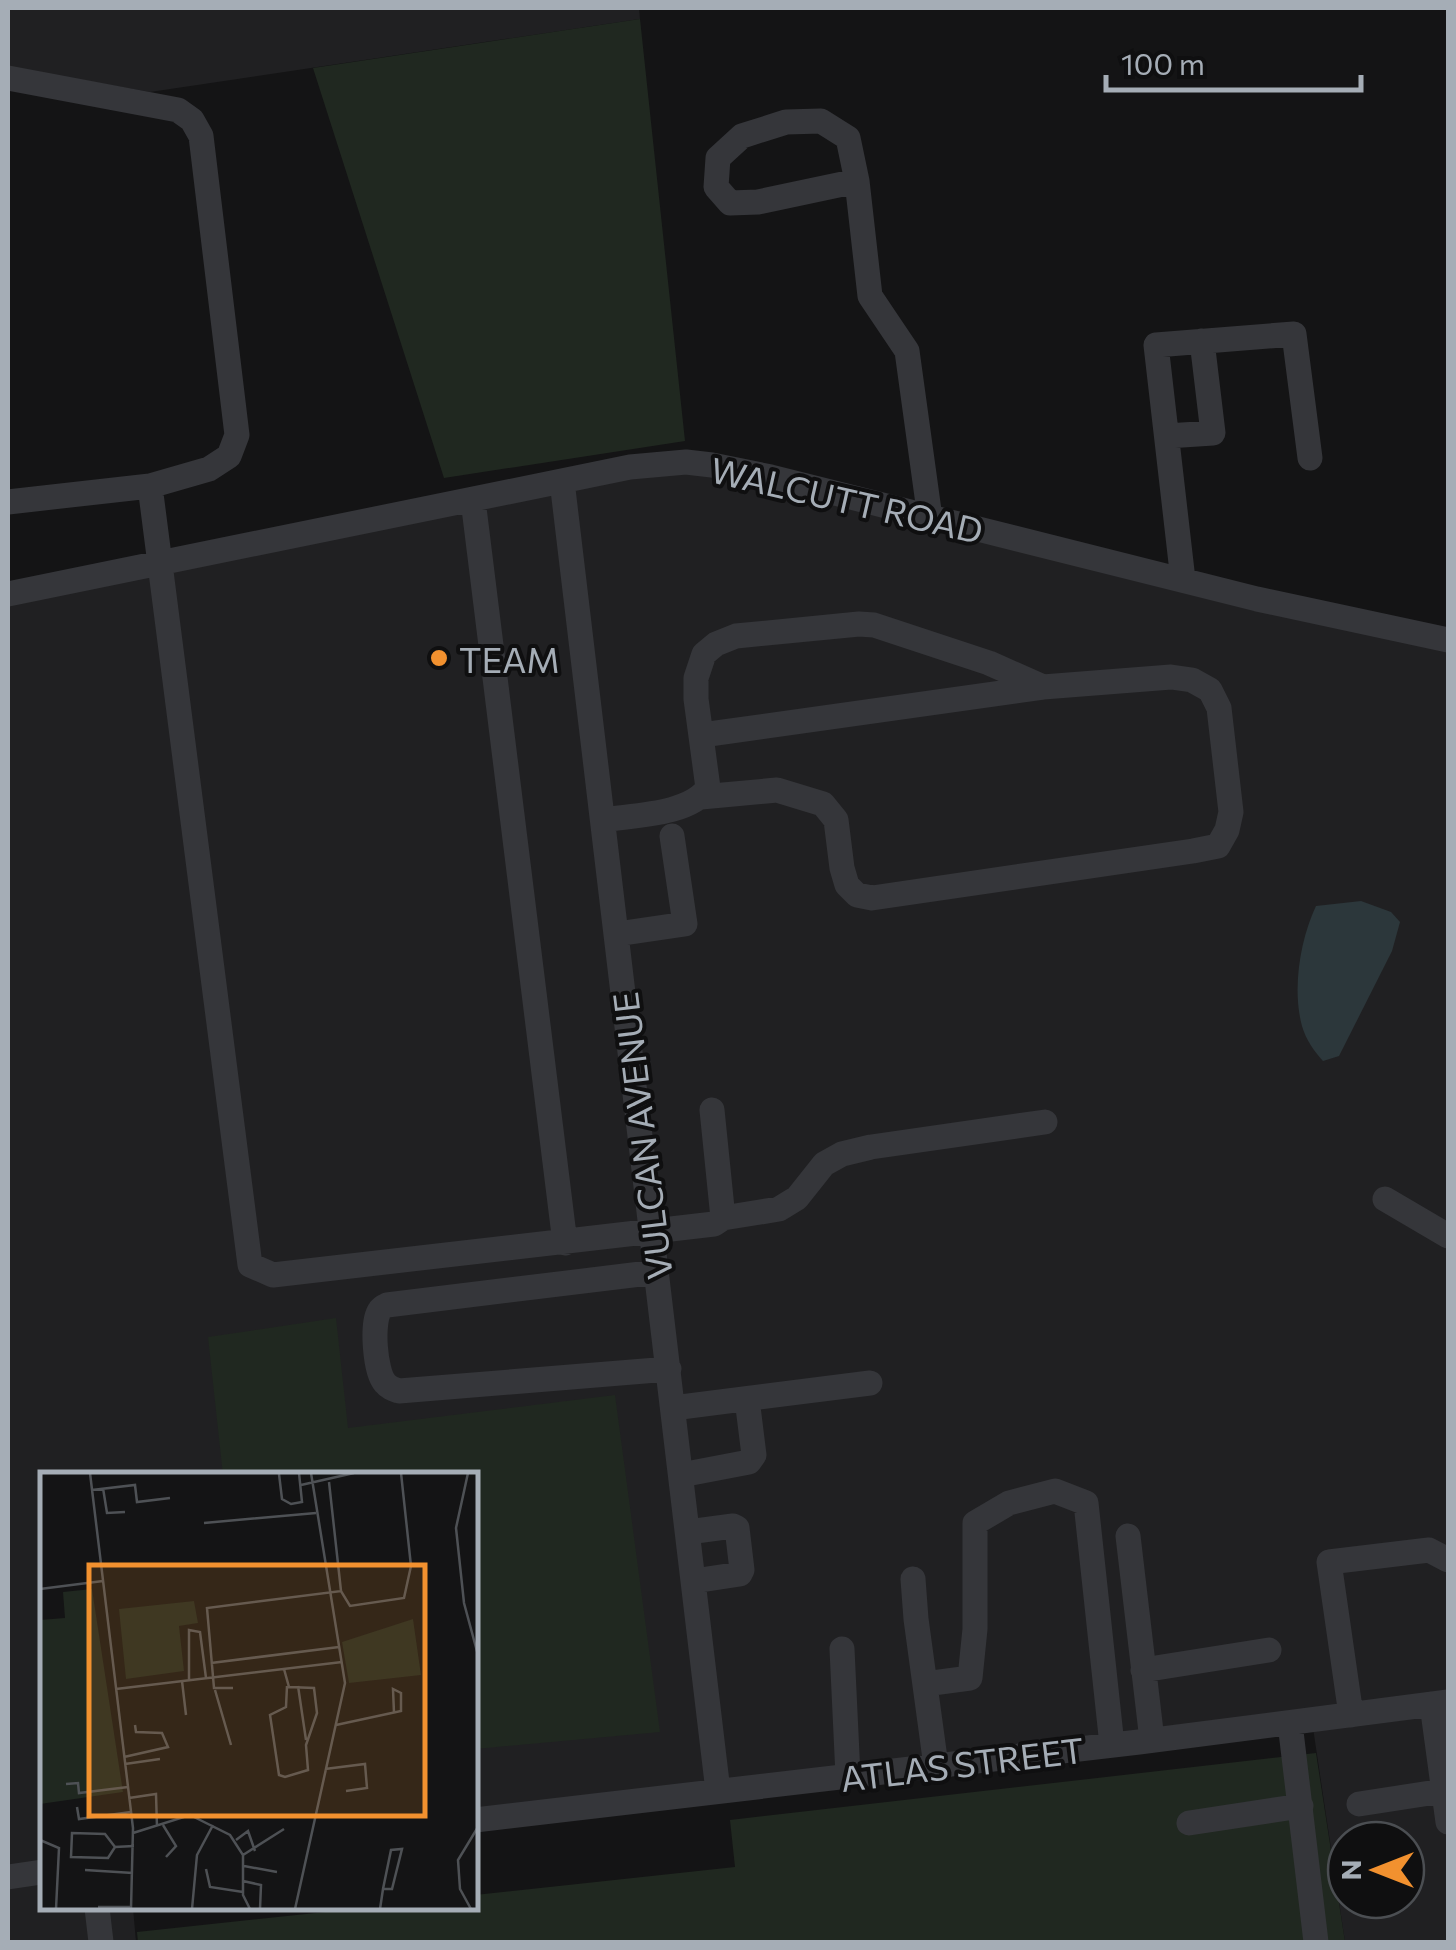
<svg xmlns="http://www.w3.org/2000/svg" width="1456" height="1950" font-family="Commissioner,sans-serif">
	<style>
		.built { fill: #202022; fill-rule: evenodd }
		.green { fill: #202820 }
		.water { fill: #2c373b }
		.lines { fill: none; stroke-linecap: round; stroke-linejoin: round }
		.minor { stroke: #35363a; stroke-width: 25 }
		.poi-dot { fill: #f2912f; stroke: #0f0f10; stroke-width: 4 }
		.labels { text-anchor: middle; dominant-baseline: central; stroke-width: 8; stroke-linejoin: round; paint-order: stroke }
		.street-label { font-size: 35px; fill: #a5adb6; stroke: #0f0f10 }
		.poi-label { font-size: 35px; fill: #a5adb6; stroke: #0f0f10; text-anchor: start }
		.inset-road { fill: none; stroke: #4e5155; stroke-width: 2.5 }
		.view { fill: #f2912f; fill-opacity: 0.15; stroke: #f2912f; stroke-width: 5 }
		.inset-edge { fill: none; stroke: #a5adb6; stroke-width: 5 }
	</style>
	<rect width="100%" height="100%" fill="#141415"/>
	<!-- built -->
	<path class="built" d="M8 8H639L640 19 150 92 8 67Z
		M662 463 1448 640V1942H1345L1312 1721 475 1820V1475H42V1908H133L136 1942H8V594ZM1346 1840H1406V1900H1346Z"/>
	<!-- green -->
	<path class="green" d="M640 19 685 441 444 478 313 68Z
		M336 1318 348 1428 615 1395 660 1732 475 1749V1475H223L208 1337Z
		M1316 1753 1345 1942H138L137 1932 363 1908H475V1895L735 1867 730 1820Z"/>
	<!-- water -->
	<path class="water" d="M1361 901 1391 912 1400 922 1392 951 1339 1056 1323 1061C1314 1051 1306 1040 1302 1026 1292 989 1300 940 1316 906Z"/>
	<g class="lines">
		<!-- minor -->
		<path class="minor" d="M8 78 178 110 192 120 201 136 237 435 229 456 209 469 150 486 250 1265 273 1275 714 1224 723 1218 712 1110
			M857 181 758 202 730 203 716 187 718 158 742 136 786 122 821 121 848 138 857 181 870 296 907 351 930 518
			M1167 436 1213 433 1202 341
			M562 481 718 1791
			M473 500 565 1243
			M8 502 150 486
			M1183 580 1156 345 1294 334 1310 458
			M8 594 630 467 686 462 712 465 771 477 1257 599 1448 640
			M702 735 1043 687
			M603 820C634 815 689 815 708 788L696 699V678L704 654 716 644 736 636 859 624 874 625 989 663 1043 687 1171 677 1192 680 1210 690 1219 708 1231 812 1227 830 1218 846 1193 851 872 898 857 895 847 885 842 868 836 820 823 804 777 790 701 797
			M617 934 685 924 672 836
			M1385 1199 1448 1236
			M723 1218 779 1209 797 1198 824 1164 842 1154 871 1147 1045 1122
			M657 1272 387 1305C385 1306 382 1307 380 1310 371 1322 375 1372 385 1383 389 1388 393 1389 399 1391L669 1369
			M673 1408 870 1383
			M681 1475 749 1462 754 1455 747 1399
			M688 1532 733 1526 737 1528 742 1570 740 1574 694 1581
			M1128 1536 1152 1740
			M913 1579 916 1619 936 1766
			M842 1649 848 1776
			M1143 1670 1269 1650
			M925 1684 970 1678 975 1629V1523L1009 1503 1055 1491 1086 1503 1112 1745
			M1432 1704 1448 1822
			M1351 1715 1329 1562 1429 1550 1448 1560
			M1290 1723 1316 1942
			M1359 1804 1443 1791
			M475 1820 1139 1742 1448 1702
			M1189 1823 1301 1806
			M8 1877 42 1872
			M97 1908 101 1942"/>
	</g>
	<!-- markers -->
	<circle class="poi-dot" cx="439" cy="658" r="10"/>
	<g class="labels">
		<!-- street labels -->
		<g class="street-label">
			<text transform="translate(847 499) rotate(13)">WALCUTT ROAD</text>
			<text transform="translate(641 1136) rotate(-97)">VULCAN AVENUE</text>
			<text transform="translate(962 1763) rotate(-7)">ATLAS STREET</text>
		</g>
		<!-- poi labels -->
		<g class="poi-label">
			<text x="459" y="658">TEAM</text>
		</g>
	</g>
	<!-- overview -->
	<g transform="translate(40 1472)">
		<rect width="438" height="438" fill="#141415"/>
		<path d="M52 117 83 320 0 332V148L25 146 23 120ZM154 129 158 151 139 154 144 199 86 207 79 137ZM373 147 381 203 309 211 302 170Z" fill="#202820"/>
		<path class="inset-road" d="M50 1 93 356 91 437M428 1 416 56 424 131 438 183M239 2 242 27 251 32 262 30 259 1M289 10 301 119M261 13 314 1M63 16 67 41 85 40M52 18 95 13 97 30 130 26M164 51 276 41M0 117 63 109M171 191 299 175M244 197 249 215 274 216 277 241 266 273 268 298 245 305 239 303 230 243 246 235 247 214M149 208V158L160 160 166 206M142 209 146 243M258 214 266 268M193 216H174L167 136 301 119 310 134 364 126 371 94 361 1M76 217 302 190M175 218 191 273M296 253 361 239V221L353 217 354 241M84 285 128 275 122 261 96 260 95 253M85 292 120 287M285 297 325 292 327 316 306 319M26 312 38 311 39 321 88 315M89 326 116 322 117 355M37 335 39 347 91 340M123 353 136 374 126 385M93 361 150 343 190 363 203 383V423L210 437M0 368 19 376 16 437M196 368 208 359 215 379M75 375 65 362 32 361 31 385 68 386 75 375 94 374M203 383 244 357M204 394 237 400M166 397 170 415 203 420M45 398 93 401M203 409 221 413 220 437M58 435H91M152 437 157 383 173 353M255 437 305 211 271 1M340 437 343 417 351 378 362 377 352 417H343M431 437 420 417 418 388 438 355"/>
		<path class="view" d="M49 93H385V344H49Z"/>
		<rect width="438" height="438" class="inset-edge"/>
	</g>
	<!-- border -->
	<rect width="1456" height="1950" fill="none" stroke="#a5adb6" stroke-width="20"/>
	<!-- north arrow -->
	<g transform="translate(1376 1870) rotate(270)"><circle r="48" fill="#0f0f10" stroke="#4b4e52" stroke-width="2.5"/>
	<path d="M0-8L18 38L0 25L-18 38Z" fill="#f2912f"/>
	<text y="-15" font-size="28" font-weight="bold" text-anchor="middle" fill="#a5adb6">N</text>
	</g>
	<!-- scale -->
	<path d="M1106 75v15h255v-15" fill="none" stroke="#a5adb6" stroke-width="5"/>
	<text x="1121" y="75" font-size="30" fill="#a5adb6" stroke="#0f0f10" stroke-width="8" paint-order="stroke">100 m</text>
</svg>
